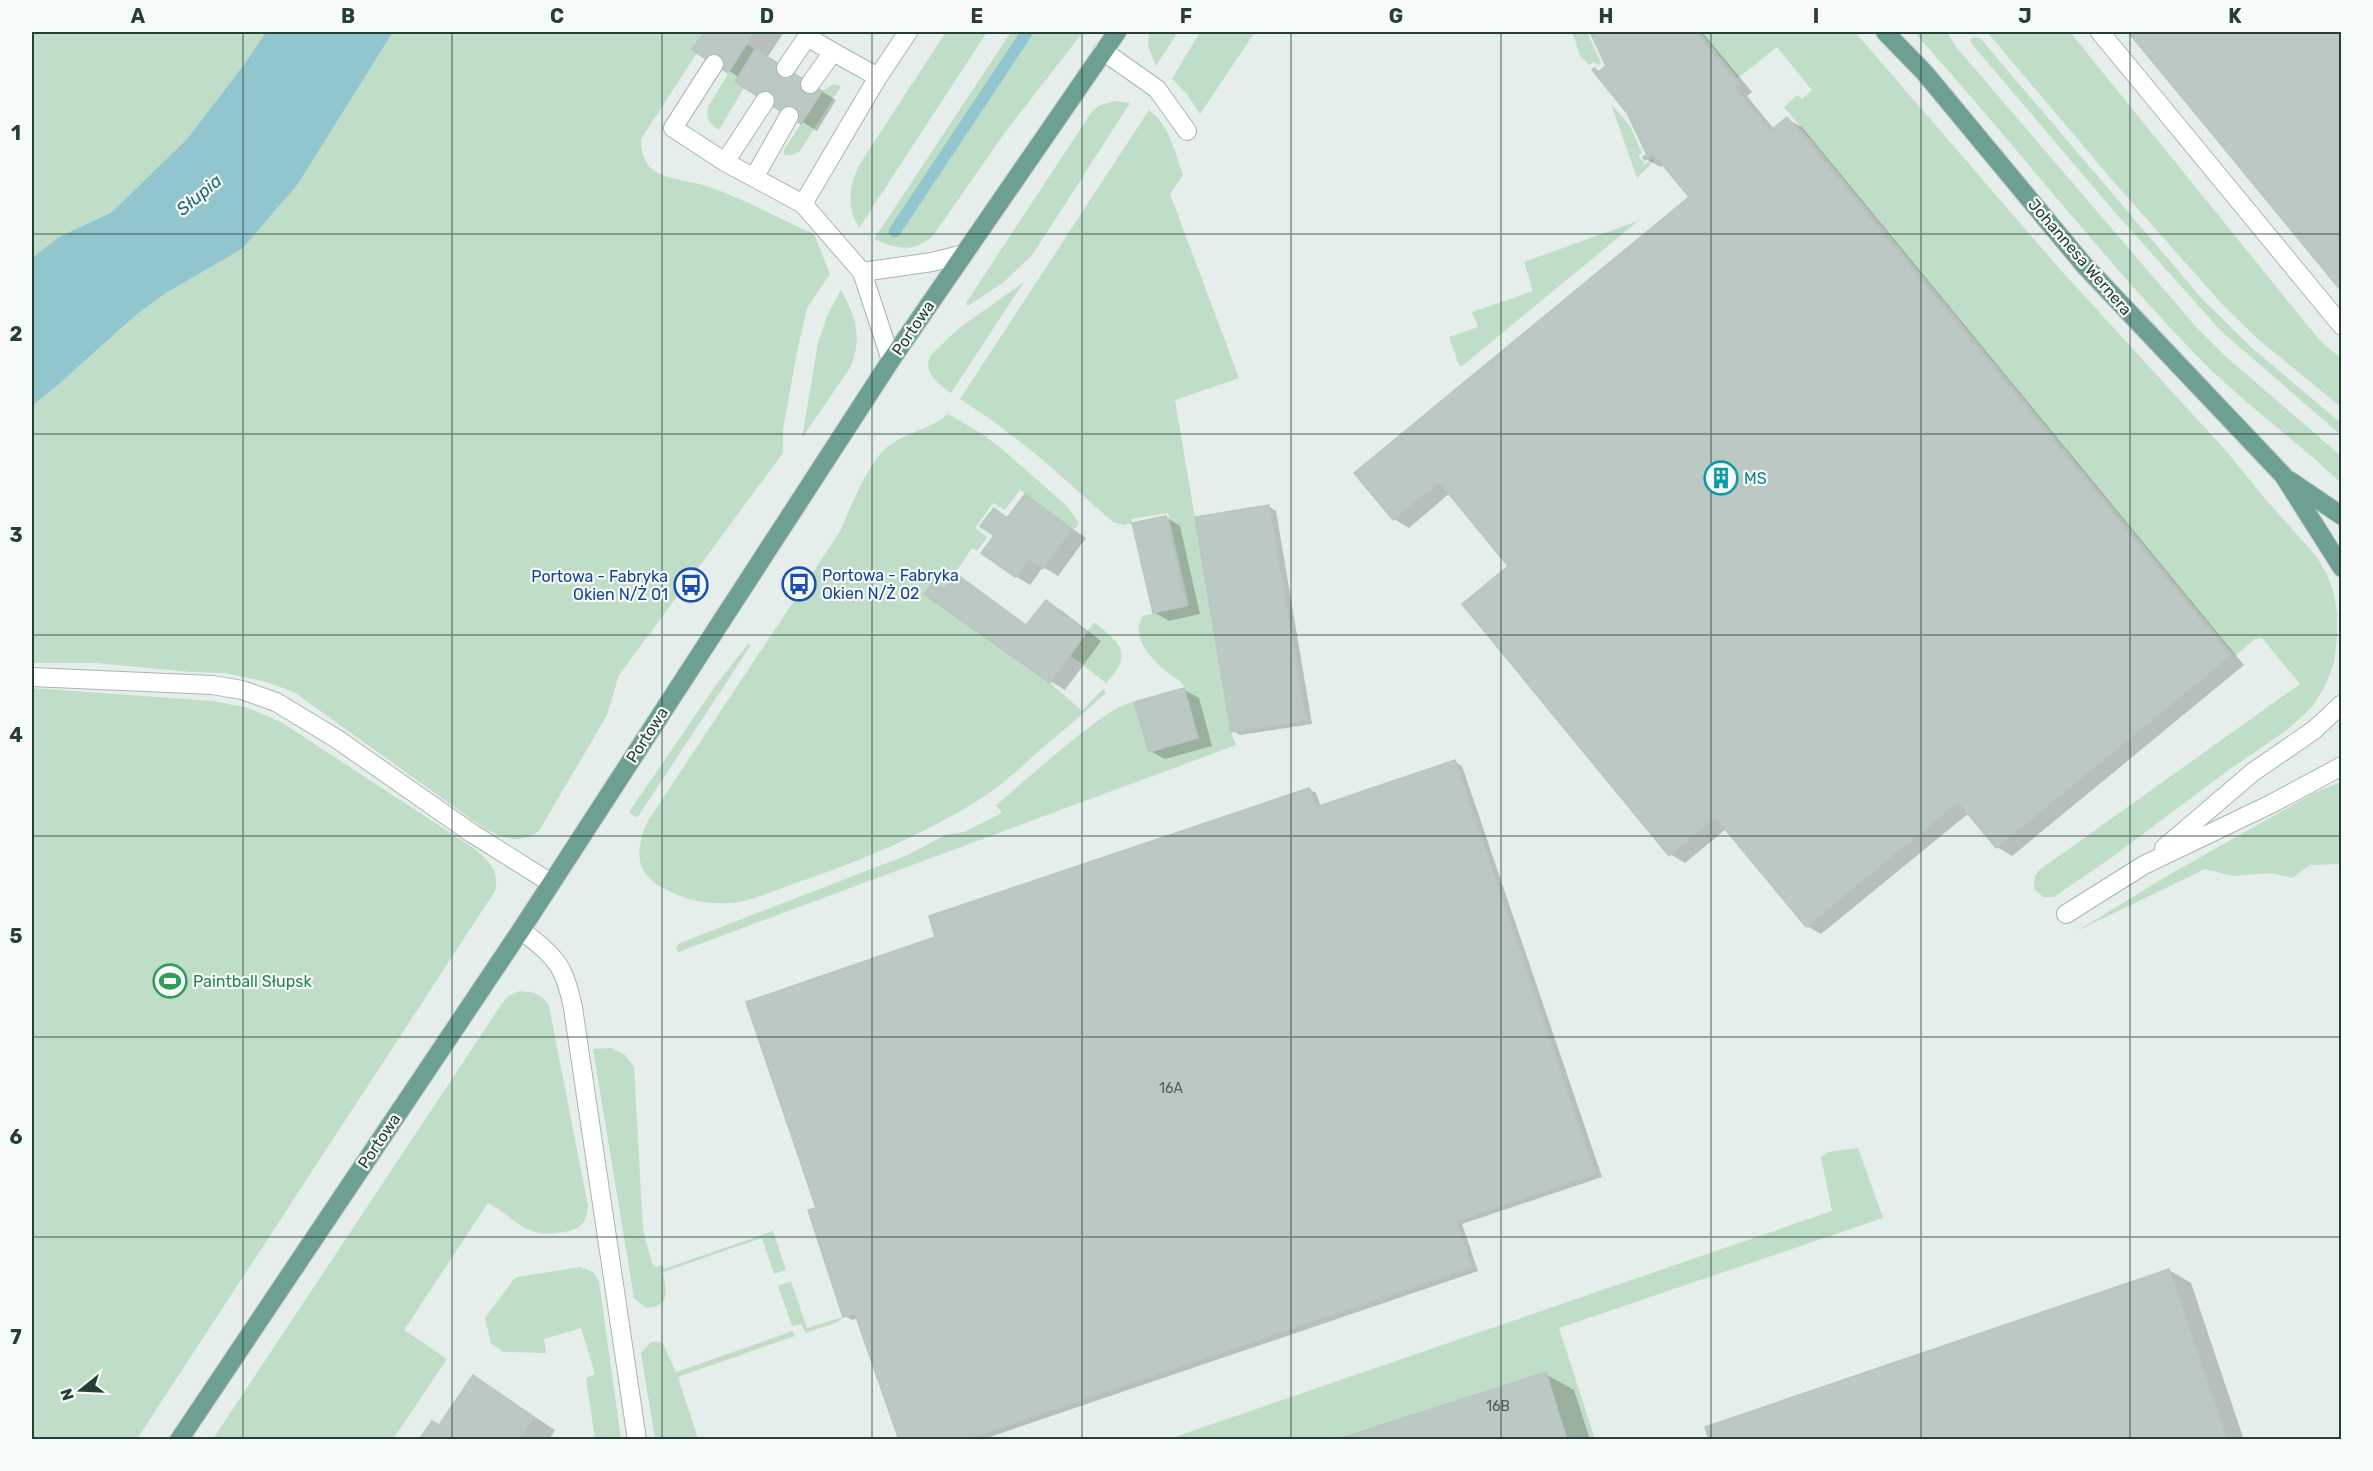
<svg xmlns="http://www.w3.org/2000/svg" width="2373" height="1471" font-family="Rubik,sans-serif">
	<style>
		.green { fill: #c0ddc7 }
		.water { fill: #91c6cf }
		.shadow { fill: #0003 }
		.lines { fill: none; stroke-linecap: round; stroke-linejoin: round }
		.stream { stroke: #91c6cf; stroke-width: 12 }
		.building { fill: #bbc8c3; stroke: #b8c7c0; stroke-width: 1.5 }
		.service-casing { stroke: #a8b6b1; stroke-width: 20 }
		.minor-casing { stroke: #a8b6b1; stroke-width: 20 }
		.primary-casing { stroke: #c2c9c7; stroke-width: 20 }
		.service { stroke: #fff; stroke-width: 18 }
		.minor { stroke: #fff; stroke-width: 18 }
		.primary { stroke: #6da092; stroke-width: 18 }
		.grid { fill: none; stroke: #253f37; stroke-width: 1.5; stroke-opacity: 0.55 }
		.labels { text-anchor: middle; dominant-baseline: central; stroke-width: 4.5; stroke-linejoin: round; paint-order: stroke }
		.number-label { font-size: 14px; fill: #4a615a }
		.street-label { font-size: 16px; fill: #253f37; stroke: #f6faf8 }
		.culture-label { font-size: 16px; fill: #0d838f; stroke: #f6faf8; text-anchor: start }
		.transit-label { font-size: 16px; fill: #164399; stroke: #f6faf8; text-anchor: start }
		.leisure-label { font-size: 16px; fill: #27864d; stroke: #f6faf8; text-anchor: start }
		.water-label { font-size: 18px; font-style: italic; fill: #226b77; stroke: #f6faf8 }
		.neatline { fill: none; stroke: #253f37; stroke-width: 2 }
		.grid-label { font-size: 20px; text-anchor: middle; font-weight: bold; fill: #253f37 }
	</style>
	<rect width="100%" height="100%" fill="#e5eeea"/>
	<!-- green -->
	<path class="green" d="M32 32H266L246 62 187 139 112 212 59 237 32 258Z
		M393 32H704L692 50 697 53 641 139C641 149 643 162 652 169 667 181 691 180 709 187 745 199 779 219 814 234L830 274 807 308 797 352 783 429V453L619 675 607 715 539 831C521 845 503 839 485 829L294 692 263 681 224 673 190 672 97 663H32V406L58 385 137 314 166 293 242 249 298 184Z
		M946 32H987L859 228C846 206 849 184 861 162Z
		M1011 32H1083L1006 131 932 237C911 253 897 249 874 239Z
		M1149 32H1178L1156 66 1148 46Z
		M1200 32H1255L1200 114 1187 94 1172 79Z
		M1572 32H1587L1601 63 1598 65 1594 62 1589 65 1580 55Z
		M1700 32H1855L2058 267 2228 453 2261 494 2316 556 2327 574 2334 594 2337 613V640L2334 663 2324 688 2312 707 2287 730 2230 769 2111 858 2054 897H2043L2034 889 2035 876 2038 871 2300 684 2262 638 2255 639 2235 656 1784 107 1797 95 1802 99 1812 90 1777 47 1738 78Z
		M1914 32H1947L1957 48 2197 328 2224 355 2341 456V483C2294 438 2240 401 2195 354 2096 251 2009 137 1914 32Z
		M1987 32H2070L2321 342 2341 358V407L2259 340 2222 304 2113 181Z
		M1973 37 1980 38 2204 301 2252 348 2341 423V435L2221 331 2112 209 1972 44 1970 40Z
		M746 44 755 49 735 82 744 88 719 130C709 124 706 118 708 107Z
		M834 84 841 86 800 151 792 155H784V150L822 91Z
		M1115 101 1130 103 1033 254 1004 282 968 306 966 303 1091 113 1098 106Z
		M1611 104 1630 126 1642 153 1638 156 1645 164 1652 158 1654 161 1637 178Z
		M1149 110C1169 124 1175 153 1183 175L1170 194 1239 378 1175 400 1231 732 1236 745 678 952 676 948 680 943 910 854 945 835 964 832 1002 813 996 805C1021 785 1109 703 1134 702L1149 751 1198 738C1193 721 1190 703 1184 687 1182 681 1172 676 1167 672 1152 660 1129 636 1143 616L1189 605 1168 513 1131 519 1132 523 1123 525 1113 522 1037 455 993 421 960 399Z
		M1638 221 1461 367 1459 365 1449 337 1478 327 1472 312 1533 291 1524 262Z
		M1024 282 951 393C939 385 921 371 931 355L958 329Z
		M841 290C856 317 863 338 850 368L802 438 818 343 827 316Z
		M948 414 984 435 1003 450 1067 506 1079 523 1076 528 1072 529 1020 490 1005 510 993 503 975 528 987 537 977 551 972 548 944 589 934 581 925 593 1050 683 1082 711 1103 689 1106 693C1084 713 1062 731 1040 750 1023 765 1007 781 988 794 927 834 858 862 790 885 770 892 749 902 729 903 704 905 680 898 659 886 633 870 637 847 647 822L841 530C850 508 870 458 890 445 908 432 931 429 948 414Z
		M1094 622C1121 644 1134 654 1106 683L1070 655Z
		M748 644 751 645 637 818 629 812 716 685Z
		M32 688 213 701 248 708 281 722 475 849C489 861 500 871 495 891L137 1439H32Z
		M2341 782V864L2310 865 2292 878 2272 873 2233 876 2205 869 2077 931 2167 876 2314 793Z
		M520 991C534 992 542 994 549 1006L588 1206C587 1218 583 1228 570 1231 525 1240 523 1223 488 1203L404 1330 447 1359 393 1439H213L501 1005 508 996Z
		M611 1048 625 1055 634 1067 643 1230 652 1263 656 1267 662 1265 664 1269 773 1231 786 1270 774 1274 762 1238 663 1272C666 1291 672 1306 646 1308L634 1298 593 1049Z
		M1858 1148 1883 1218 1559 1328 1595 1439H1567L1545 1372 1334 1439 1166 1440 1832 1211 1821 1157 1828 1152Z
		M580 1267 593 1272 599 1282 621 1439H595L586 1378 595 1374 581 1328 544 1339 546 1353 504 1352 491 1343 485 1318 514 1279 518 1277Z
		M791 1281 807 1328 843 1317 838 1322 806 1333 801 1324 792 1326 778 1286Z
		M793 1331 795 1336 678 1377 698 1439H655L641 1353 651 1342H662L676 1372Z"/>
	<!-- water -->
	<path class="water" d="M266 32H393L298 184 242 249 166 293 137 314 58 385 32 406V258L59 237 112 212 187 139 246 62Z"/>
	<!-- shadow -->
	<path class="shadow" d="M706 32H784L767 58 836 100 817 131 737 81 739 77 694 50Z
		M1592 32H1702L1752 92 1747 96 1774 129 1787 119 1802 127 2244 665 2012 856 1997 847 1969 813 1821 934 1807 926 1726 829 1685 863 1670 854 1510 566 1450 493 1409 528 1394 519 1356 473 1691 197 1664 164 1661 167 1646 159 1648 155 1629 112 1591 67 1601 72 1608 66Z
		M2130 32H2342V290L2234 158Z
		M1025 496 1086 538 1058 576 1043 567 1030 585 1015 576 996 536 994 510 1008 519Z
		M1269 507 1276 511 1312 724 1240 735 1233 731Z
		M1166 517 1180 526 1200 614 1169 621 1154 612Z
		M956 575 1027 625 1046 602 1061 610 1101 641 1065 690 1050 681 934 583 945 590Z
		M1184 690 1199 698 1212 746 1165 759 1150 751Z
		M1455 762 1462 766 1602 1177 1462 1224 1478 1271 981 1440H900L859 1318 852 1320 845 1316 818 1209 937 938 1309 789 1316 793 1321 807Z
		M2169 1270 2191 1283 2244 1440H1710Z
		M1545 1374 1574 1390 1590 1440H1339Z
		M473 1377 555 1430 549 1440H421L439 1427Z"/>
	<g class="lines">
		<!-- stream -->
		<path class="stream" d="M895 231 1027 32"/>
	</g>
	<!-- building -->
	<path class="building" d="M704 32H754L728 73 692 50Z
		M1590 32H1695L1738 84 1734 87 1770 131 1787 117 2230 656 1996 848 1958 802 1806 927 1715 817 1669 856 1462 604 1508 566 1439 482 1393 520 1354 473 1689 197 1653 153 1645 160 1643 157 1647 155 1627 113 1592 70 1595 68 1598 72 1606 66Z
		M2128 32H2342V68L2232 158Z
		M755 49 822 91 801 124 735 82Z
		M2342 68V191L2281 118Z
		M2281 118 2342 191V292L2232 158Z
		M1025 494 1072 529 1043 569 1029 559 1015 577 981 553 994 536 980 526 994 508 1007 518Z
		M1269 505 1306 720 1231 732 1195 517Z
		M1166 516 1186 606 1153 613 1132 523Z
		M955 573 1026 625 1046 600 1087 632 1050 683 924 594 934 581 944 589Z
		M1184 688 1198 738 1149 752 1134 702Z
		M1455 760 1595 1174 1456 1221 1472 1267 964 1440H899L855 1314 843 1317 808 1210 816 1208 746 1002 935 937 929 916 1309 788 1316 807Z
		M2169 1269 2227 1440H1709L1705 1427Z
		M1546 1372 1567 1440H1334Z
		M473 1375 534 1417 519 1440H419L432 1421 439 1425Z"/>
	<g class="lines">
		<!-- service casing -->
		<g class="service-casing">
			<path id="service" d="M2100 32 2342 326
				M1103 51 1157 89 1187 131
				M714 64 673 128 725 162 803 204 862 272 891 360
				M786 68 807 37 833 52
				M810 84 833 52 878 77
				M725 162 765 101
				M755 176 789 116
				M803 204 878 77 908 32
				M862 272 932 262 964 254
				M32 677 212 685 242 690 276 702 337 739 473 834 551 883
				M2164 848 2253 772 2314 730 2342 704
				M2066 914 2144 865 2271 804 2342 766"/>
		</g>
		<!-- minor casing -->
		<g class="minor-casing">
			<path id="minor" d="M521 930C555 957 564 963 573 1008L637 1440"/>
		</g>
		<!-- primary casing -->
		<g class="primary-casing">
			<path id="primary" d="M1885 32 1924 72 2084 265 2283 475 2342 568
				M2289 480 2342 516
				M179 1440 521 930 891 360 1117 32"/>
		</g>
		<!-- service -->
		<use href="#service" class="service"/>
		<!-- minor -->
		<use href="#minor" class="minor"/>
		<!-- primary -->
		<use href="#primary" class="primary"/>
	</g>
	<!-- grid -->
	<path class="grid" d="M243 32V1440M452 32V1440M662 32V1440M872 32V1440M1082 32V1440M1291 32V1440M1501 32V1440M1711 32V1440M1921 32V1440M2130 32V1440M32 234H2342M32 434H2342M32 635H2342M32 836H2342M32 1037H2342M32 1237H2342"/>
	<!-- icons -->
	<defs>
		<g id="building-ring" transform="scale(1.725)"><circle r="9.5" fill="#f6faf8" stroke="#0f9aa8" stroke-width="1.5"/><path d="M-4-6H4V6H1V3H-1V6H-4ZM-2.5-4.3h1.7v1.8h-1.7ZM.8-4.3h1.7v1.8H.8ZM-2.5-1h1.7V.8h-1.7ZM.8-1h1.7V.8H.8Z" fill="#0f9aa8"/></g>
		<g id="bus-ring" transform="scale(1.725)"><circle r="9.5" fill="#f6faf8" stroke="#1a4fb4" stroke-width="1.5"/><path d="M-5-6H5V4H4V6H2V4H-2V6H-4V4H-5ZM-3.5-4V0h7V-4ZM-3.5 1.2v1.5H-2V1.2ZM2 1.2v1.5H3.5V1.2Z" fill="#1a4fb4"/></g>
		<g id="stadium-ring" transform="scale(1.725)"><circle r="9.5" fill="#f6faf8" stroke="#2e9e5b" stroke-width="1.5"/><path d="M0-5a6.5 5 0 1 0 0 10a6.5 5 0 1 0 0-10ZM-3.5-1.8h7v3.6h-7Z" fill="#2e9e5b"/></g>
	</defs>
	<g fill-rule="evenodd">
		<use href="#building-ring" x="1721" y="478"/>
		<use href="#bus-ring" x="799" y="584"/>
		<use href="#bus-ring" x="691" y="585"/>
		<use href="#stadium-ring" x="170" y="981"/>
	</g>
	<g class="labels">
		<!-- number labels -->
		<g class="number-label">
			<text x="1171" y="1088">16A</text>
			<text x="1498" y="1406">16B</text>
		</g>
		<!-- street labels -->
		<g class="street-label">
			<text transform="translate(2080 257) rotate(49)">Johannesa Wernera</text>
			<text transform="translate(913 328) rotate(-56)">Portowa</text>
			<text transform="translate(647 735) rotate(-57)">Portowa</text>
			<text transform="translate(379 1141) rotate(-56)">Portowa</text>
		</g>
		<!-- culture labels -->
		<g class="culture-label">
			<text x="1744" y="478">MS</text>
		</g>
		<!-- transit labels -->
		<g class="transit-label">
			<text x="822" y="575">Portowa - Fabryka<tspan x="822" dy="18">Okien N/Ż 02</tspan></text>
			<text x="668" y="576" text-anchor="end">Portowa - Fabryka<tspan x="668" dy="18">Okien N/Ż 01</tspan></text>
		</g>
		<!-- leisure labels -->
		<g class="leisure-label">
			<text x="193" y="981">Paintball Słupsk</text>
		</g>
		<!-- water labels -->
		<g class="water-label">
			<text transform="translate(199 195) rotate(-40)">Słupia</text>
		</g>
	</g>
	<!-- border -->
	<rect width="2373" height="1471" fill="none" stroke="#f6faf8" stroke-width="66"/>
	<!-- north arrow -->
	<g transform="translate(81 1390) rotate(252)" stroke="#f6faf8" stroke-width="4.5" paint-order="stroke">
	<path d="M0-4.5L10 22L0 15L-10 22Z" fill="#253f37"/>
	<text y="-9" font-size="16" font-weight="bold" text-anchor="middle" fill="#253f37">N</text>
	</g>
	<rect x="33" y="33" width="2307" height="1405" class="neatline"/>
	<g class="grid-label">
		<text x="138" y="23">A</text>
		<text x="348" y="23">B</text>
		<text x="557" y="23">C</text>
		<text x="767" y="23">D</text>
		<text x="977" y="23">E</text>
		<text x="1186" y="23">F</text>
		<text x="1396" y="23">G</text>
		<text x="1606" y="23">H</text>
		<text x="1816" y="23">I</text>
		<text x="2025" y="23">J</text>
		<text x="2235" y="23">K</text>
		<text x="16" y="140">1</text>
		<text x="16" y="341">2</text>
		<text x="16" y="542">3</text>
		<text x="16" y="742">4</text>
		<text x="16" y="943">5</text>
		<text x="16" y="1144">6</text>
		<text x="16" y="1344">7</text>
	</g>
</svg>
